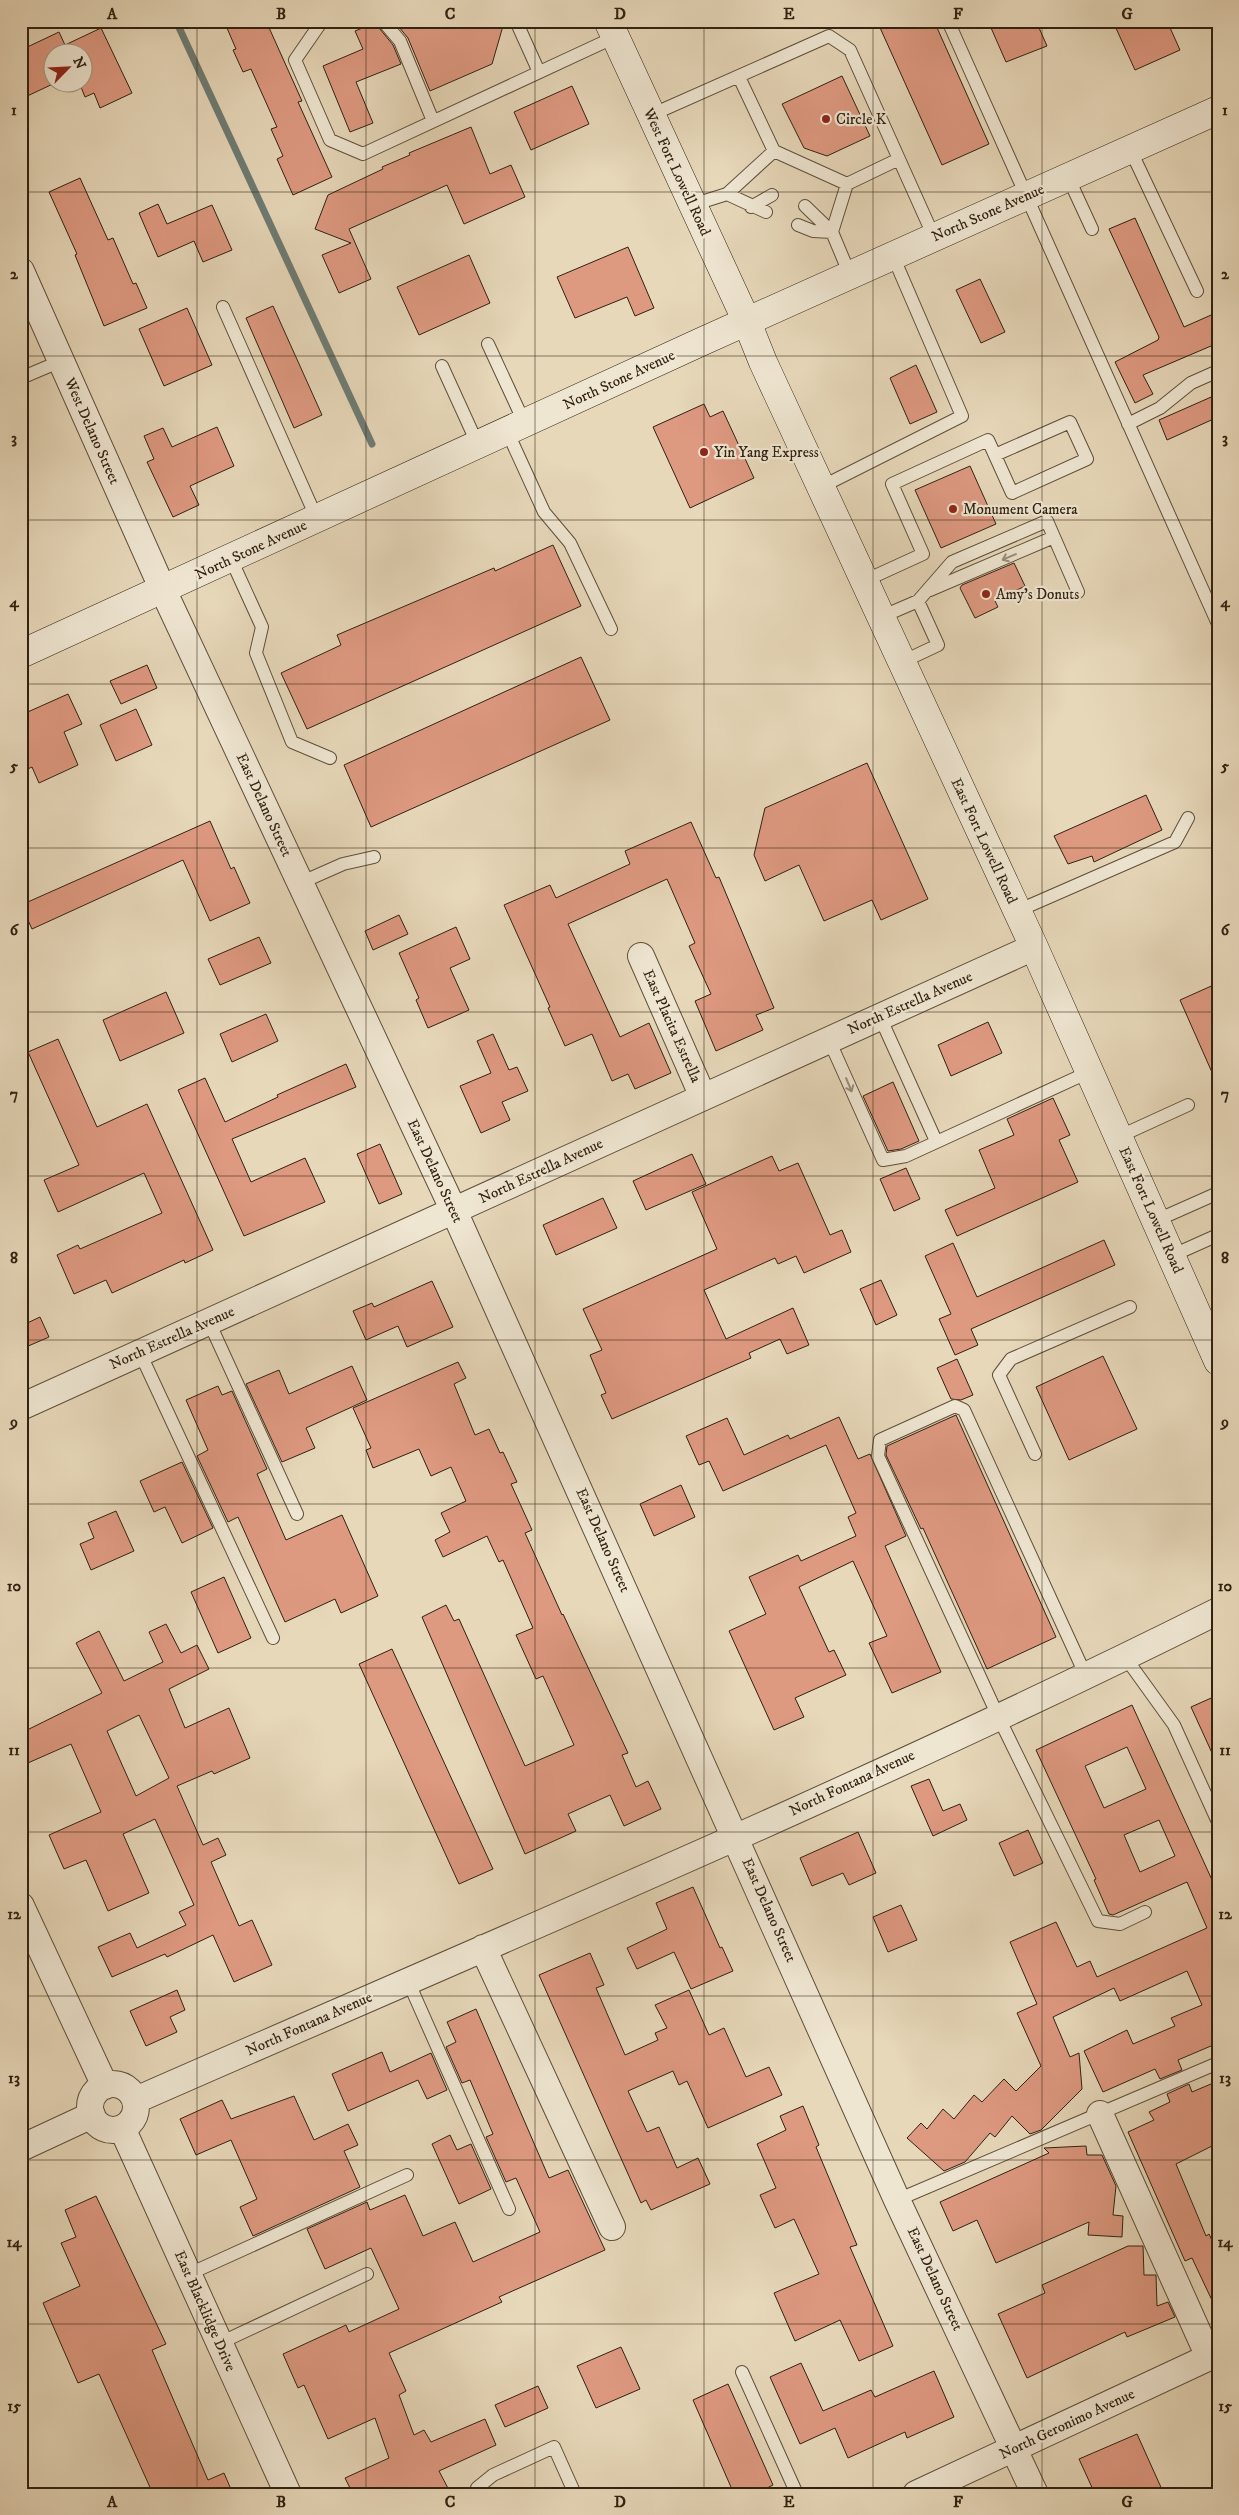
<svg xmlns="http://www.w3.org/2000/svg" width="1239" height="2515" font-family="'IM FELL DW Pica',serif">
	<style>
		.lines { fill: none; stroke-linecap: round; stroke-linejoin: round }
		.stream { stroke: #6e7c74; stroke-width: 7 }
		.building { fill: #de9981; stroke: #302111; fill-rule: evenodd }
		.lane-casing { stroke: #5e4f3b; stroke-width: 14 }
		.street-casing { stroke: #5e4f3b; stroke-width: 28 }
		.secondary-casing { stroke: #302111; stroke-width: 29 }
		.lane { stroke: #efe6d2; stroke-width: 12 }
		.street { stroke: #efe6d2; stroke-width: 26 }
		.secondary { stroke: #efe6d2; stroke-width: 28 }
		.oneway { stroke: #998d7b }
		.grid { fill: none; stroke: #302111; stroke-width: 1; stroke-opacity: 0.55 }
		.poi-dot { fill: #8f2418; stroke: #efe6d2; stroke-width: 2 }
		.labels { text-anchor: middle; dominant-baseline: central; stroke-width: 4.5; stroke-linejoin: round; paint-order: stroke }
		.poi-label { font-size: 15px; fill: #302111; stroke: #efe6d2; text-anchor: start }
		.street-label { font-size: 15px; fill: #302111; stroke: #efe6d2 }
		.neatline { fill: none; stroke: #302111; stroke-width: 2 }
		.grid-label { font-size: 16px; text-anchor: middle; font-weight: bold; fill: #302111 }
	</style>
	<rect width="100%" height="100%" fill="#e7d8ba"/>
	<filter id="stains"><feTurbulence type="fractalNoise" baseFrequency=".004" numOctaves="4"/><feColorMatrix values="0 0 0 0 .2 0 0 0 0 .09 0 0 0 0 .02 0 0 0 .5 -.17"/></filter>
	<radialGradient id="worn" r=".72"><stop offset=".6" stop-color="#630" stop-opacity="0"/><stop offset="1" stop-color="#630" stop-opacity=".3"/></radialGradient>
	<g class="lines">
		<!-- stream -->
		<path class="stream" d="M176 21 372 444"/>
	</g>
	<!-- building -->
	<path class="building" d="M224 21H266L302 101 298 102 332 177 293 195 277 159 283 156 271 129 277 127 251 69 243 72 233 50 236 49Z
		M394 21H488L503 26 492 64 430 91 408 38Z
		M877 21H934L989 144 942 165Z
		M988 21H1036L1047 46 1006 62Z
		M1126 21H1167L1180 50 1135 70 1115 26Z
		M375 23 393 45 401 64 356 82 373 123 350 132 323 66 363 49 355 31Z
		M101 28 132 93 100 108 94 93 85 97 79 82H82V52H52V82H57L21 99V50L59 32 65 45Z
		M842 76 870 136 827 156 804 148 782 104Z
		M572 86 589 124 531 150 514 112Z
		M471 127 490 174 511 165 525 197 464 224 447 185 349 229 371 279 339 293 322 255 351 243 315 229 328 195 383 169 382 167 410 155 409 153Z
		M80 178 108 240 113 238 133 284 136 283 147 308 104 326 75 255 77 254 49 192Z
		M158 204 167 224 212 205 232 250 203 262 194 241 158 257 139 213Z
		M1135 218 1184 327 1218 312V343L1143 375 1153 394 1135 403 1115 362 1158 340 1159 337 1109 229Z
		M628 247 654 308 635 316 627 297 575 318 557 277Z
		M469 255 490 303 419 335 397 287Z
		M980 279 1005 332 981 343 956 290Z
		M273 306 322 415 294 428 246 318Z
		M187 308 212 365 164 386 139 329Z
		M916 365 937 412 910 424 890 378Z
		M1218 394V417L1167 440 1159 420Z
		M704 404 710 417 723 411 754 478 690 508 653 427Z
		M217 427 234 466 190 486 199 505 173 517 147 462 154 459 144 436 163 428 172 447Z
		M970 466 996 524 941 548 915 490Z
		M553 545 581 606 307 729 281 673 341 645 337 635 494 568 495 571Z
		M1014 563 1025 586 995 601 998 607 975 618 960 588 962 585Z
		M581 657 610 720 371 827 344 765Z
		M147 665 157 688 121 704 110 681Z
		M68 694 82 724 64 732 78 765 39 783 32 767 21 772V715Z
		M136 709 152 745 116 761 100 725Z
		M867 763 928 899 881 920 872 900 824 921 799 865 765 881 754 855 765 808Z
		M1146 795 1162 830 1094 862 1092 856 1068 864 1054 836Z
		M210 821 231 869 234 867 250 903 210 921 183 860 32 929 21 905Z
		M691 822 716 878 719 877 774 1008 756 1015 763 1030 716 1051 695 1001 711 994 689 946 695 943 667 879 568 924 620 1037 649 1023 671 1073 635 1089 628 1074 612 1081 592 1034 565 1046 548 1008 550 1007 504 905 550 885 556 898 630 864 625 851Z
		M399 915 408 934 373 950 365 931Z
		M456 927 470 959 450 968 469 1010 428 1028 416 1000 419 998 399 953Z
		M259 937 271 963 220 985 208 959Z
		M1218 983V1086L1180 1000Z
		M166 992 184 1033 120 1061 103 1020Z
		M266 1014 278 1041 232 1062 220 1034Z
		M988 1022 1002 1053 951 1076 938 1045Z
		M493 1034 509 1070 517 1067 528 1091 502 1102 510 1120 481 1133 460 1086 491 1073 477 1041Z
		M58 1039 97 1127 147 1104 213 1250 185 1263 184 1260 112 1293 106 1280 74 1294 57 1255 78 1245 80 1249 162 1213 144 1173 58 1212 44 1180 79 1165 28 1052Z
		M346 1064 356 1087 232 1139 251 1182 305 1158 325 1202 244 1236 178 1090 205 1078 225 1122 278 1097 277 1095Z
		M893 1082 919 1141 901 1149 888 1151 863 1096Z
		M1053 1098 1070 1135 1059 1140 1078 1182 957 1236 945 1210 995 1188 979 1150 1014 1135 1007 1119Z
		M380 1144 402 1194 379 1204 357 1154Z
		M692 1154 706 1184 646 1210 633 1181Z
		M772 1156 779 1171 798 1163 830 1235 842 1230 851 1252 804 1273 796 1256 778 1264 775 1258 704 1290 726 1339 793 1308 809 1345 787 1354 780 1339 749 1353 751 1358 612 1419 601 1395 606 1393 590 1355 602 1350 583 1309 717 1249 692 1192Z
		M906 1168 920 1199 894 1211 880 1179Z
		M603 1198 617 1228 556 1255 543 1225Z
		M1104 1240 1115 1265 971 1329 978 1345 955 1355 939 1319 951 1314 925 1256 953 1243 977 1297Z
		M881 1280 897 1315 876 1325 860 1289Z
		M432 1281 453 1327 407 1347 398 1326 366 1340 353 1311 372 1303 374 1307Z
		M40 1317 49 1337 26 1347 21 1337V1326Z
		M1103 1356 1137 1429 1069 1460 1036 1387Z
		M957 1359 973 1395 961 1400 951 1399 937 1368Z
		M458 1362 466 1378 454 1384 475 1435 489 1429 500 1453 503 1452 517 1482 511 1484 532 1530 525 1533 562 1615 563 1614 628 1753 622 1755 636 1787 648 1781 661 1809 624 1826 610 1795 568 1814 576 1831 525 1854 422 1617 446 1605 454 1621 459 1619 525 1766 574 1745 543 1676 536 1679 516 1635 533 1628 503 1560 499 1562 487 1536 443 1557 435 1540 450 1532 441 1513 466 1501 451 1467 431 1476 419 1449 373 1468 366 1450 371 1448 353 1408Z
		M352 1366 367 1400 306 1428 315 1448 282 1462 246 1384 279 1370 289 1394Z
		M218 1386 222 1395 232 1391 267 1469 257 1474 286 1540 342 1515 378 1596 341 1613 335 1599 285 1622 238 1517 228 1522 197 1456 208 1450 186 1400Z
		M956 1415 1056 1637 987 1669 923 1528 921 1529 886 1455 887 1446Z
		M839 1417 858 1459 870 1454 906 1536 885 1546 941 1672 892 1693 869 1643 887 1636 853 1561 799 1587 829 1652 834 1650 846 1675 795 1698 804 1717 774 1730 729 1631 766 1614 749 1577 798 1555 801 1561 856 1536 848 1517 856 1513 826 1445 723 1491 709 1461 699 1465 686 1436 727 1418 744 1455 788 1435 790 1439Z
		M182 1462 213 1528 182 1543 165 1507 154 1512 140 1481Z
		M681 1485 695 1517 654 1536 640 1504Z
		M116 1511 134 1551 91 1570 80 1544 94 1538 88 1523Z
		M224 1577 251 1638 218 1653 191 1592Z
		M166 1624 181 1653 197 1645 209 1669 169 1689 185 1728 229 1708 250 1758 214 1774 212 1771 177 1786 203 1845 218 1838 226 1855 211 1862 239 1926 252 1920 272 1965 234 1982 213 1935 167 1957 165 1954 112 1977 98 1947 130 1933 137 1948 186 1925 179 1912 194 1905 155 1819 123 1834 149 1893 108 1911 86 1860 64 1869 49 1835 101 1812 71 1744 21 1766V1733L102 1693 76 1643 99 1631 124 1681 163 1662 149 1632ZM139 1715 169 1778 136 1796 107 1731Z
		M392 1649 493 1869 459 1884 359 1664Z
		M1218 1695V1766L1191 1707Z
		M1132 1705 1218 1893V2043L1178 2060 1182 2070 1160 2079 1155 2069 1103 2092 1084 2051 1127 2030 1133 2044 1175 2026 1171 2018 1202 2005 1187 1971 1120 2001 1114 1988 1053 2017 1070 2057 1079 2053 1082 2089 1041 2130 1030 2134 1012 2116 995 2137 990 2133 965 2162 944 2171 907 2138 921 2123 927 2129 943 2109 954 2119 974 2095 982 2102 1004 2079 1016 2091 1041 2066 1017 2013 1037 2004 1010 1942 1056 1922 1077 1967 1090 1961 1097 1977 1207 1928 1187 1882 1113 1915 1109 1914 1094 1880 1096 1879 1036 1750ZM1127 1747 1146 1789 1104 1808 1085 1766ZM1159 1820 1175 1856 1140 1872 1124 1835Z
		M929 1779 943 1811 960 1804 967 1820 933 1836 911 1786Z
		M1028 1830 1043 1863 1014 1876 999 1843Z
		M858 1832 876 1873 849 1885 843 1873 812 1886 800 1858Z
		M693 1887 720 1948 722 1947 733 1971 691 1989 674 1952 637 1969 627 1948 667 1929 656 1903Z
		M901 1905 917 1940 888 1952 873 1917Z
		M590 1953 604 1985 596 1988 625 2055 658 2040 655 2033 667 2028 655 2005 689 1990 709 2035 724 2028 746 2077 769 2067 782 2095 708 2128 687 2081 679 2085 673 2071 628 2091 647 2132 659 2127 677 2168 698 2158 710 2184 651 2210 646 2200 641 2203 539 1975Z
		M177 1990 185 2010 170 2017 177 2032 146 2046 130 2011Z
		M476 2009 549 2178 568 2170 605 2250 499 2297 502 2302 389 2353 406 2391 399 2395 414 2435 424 2430 431 2442 485 2419 496 2445 439 2471 451 2494H353L345 2478 389 2458 375 2418 328 2439 304 2385 298 2388 283 2354 346 2325 349 2332 399 2309 371 2248 325 2269 307 2229 367 2202 370 2210 405 2195 423 2236 455 2222 473 2262 540 2232 516 2178 506 2182 486 2137 493 2134 470 2080 462 2083 446 2047 456 2042 447 2022Z
		M382 2052 390 2072 431 2053 447 2090 427 2099 418 2080 348 2111 332 2074Z
		M1218 2081V2143L1176 2164 1206 2236 1209 2234 1218 2253V2313L1192 2258 1185 2261 1128 2132 1154 2120 1149 2112 1170 2102 1167 2094 1189 2084 1192 2092Z
		M294 2096 314 2140 348 2124 358 2145 344 2151 360 2187 253 2236 240 2207 257 2199 231 2140 196 2155 180 2119 222 2100 231 2119Z
		M803 2106 819 2145 816 2147 857 2245 850 2247 893 2346 859 2361 840 2320 795 2341 774 2293 819 2274 794 2219 775 2228 760 2195 776 2188 757 2144 786 2130 780 2116Z
		M450 2135 457 2150 471 2144 491 2189 459 2204 432 2144Z
		M1086 2146 1087 2155H1102L1116 2186 1113 2215 1123 2216 1122 2237 1088 2235 1089 2222 996 2263 977 2220 953 2231 940 2202 1049 2153 1044 2148Z
		M96 2196 166 2344 152 2350 208 2480 224 2473 233 2494H153L99 2374 78 2383 43 2303 80 2286 61 2243 76 2237 65 2210Z
		M1128 2246H1143L1144 2275H1156L1157 2306 1168 2302 1175 2317 1127 2337 1125 2332 1027 2378 998 2314 1045 2293 1042 2285Z
		M621 2347 640 2389 596 2408 577 2366Z
		M801 2363 823 2411 871 2390 875 2397 934 2371 954 2417 907 2438 905 2432 848 2458 835 2428 800 2444 770 2377Z
		M728 2384 773 2485 755 2494H734L693 2400Z
		M538 2386 548 2408 505 2427 495 2405Z
		M1137 2434 1164 2494H1095L1079 2459Z"/>
	<g class="lines">
		<!-- lane casing -->
		<g class="lane-casing">
			<path id="lane" d="M322 21 295 60 330 140 363 154 615 37
				M383 21 400 41 433 121
				M516 21 539 72
				M948 21 1218 624
				M739 77 774 151 847 184 899 159
				M651 115 829 36 850 50 934 237
				M1130 149 1197 291
				M1068 177 1092 229
				M727 194 774 151
				M692 205 727 194 766 212
				M805 206 832 232 847 184
				M751 207 772 195
				M798 225 813 231 832 232 850 275
				M223 307 317 519
				M488 344 525 424
				M442 366 478 445
				M21 378 61 361
				M1128 424 1160 408 1191 383 1218 371
				M507 431 544 512 570 543 611 629
				M821 487 962 416 893 256
				M231 559 262 627 256 653 292 742 330 758
				M864 581 923 554 892 484 988 440 1012 493 1087 459 1070 422 995 455
				M930 590 1054 537
				M918 601 952 562 1047 521 1078 592
				M881 617 918 601 938 645 902 662
				M300 883 343 864 374 857
				M1017 911 1175 842 1188 818
				M880 1017 936 1141
				M829 1040 883 1160 906 1156 1089 1072
				M1118 1137 1188 1105
				M1155 1221 1218 1193
				M1171 1256 1218 1235
				M209 1322 297 1514
				M140 1353 273 1638
				M1035 1454 999 1375 1011 1359 1130 1307
				M1125 1657 1174 1725 1218 1822
				M1086 1676 964 1410 955 1406 880 1440 878 1456 998 1716 1098 1921 1120 1924 1145 1912
				M408 1981 509 2209
				M897 2200 1218 2063
				M189 2274 407 2175
				M220 2343 367 2274
				M742 2372 797 2494
				M478 2494 477 2488 493 2475 554 2447 575 2494"/>
		</g>
		<!-- street casing -->
		<g class="street-casing">
			<path id="street" d="M21 271 163 590 454 1211 897 2200 1035 2494
				M641 956 703 1097
				M21 1407 1034 947
				M21 1906 105 2086
				M483 1948 612 2227
				M90 2107a23 23 0 1 1 46 0a23 23 0 1 1-46 0Z
				M136 2100C498 1941 864 1788 1218 1611
				M1100 2114 1209 2357
				M122 2128 288 2494
				M21 2148 92 2115
				M916 2494 1218 2353"/>
		</g>
		<!-- secondary casing -->
		<g class="secondary-casing">
			<path id="secondary" d="M608 21 747 322 763 362 1034 947 1218 1361
				M21 654 703 341 1218 110"/>
		</g>
		<!-- lane -->
		<use href="#lane" class="lane"/>
		<!-- street -->
		<use href="#street" class="street"/>
		<!-- secondary -->
		<use href="#secondary" class="secondary"/>
	</g>
	<!-- one-way arrows -->
	<defs><path id="oneway-shaft" d="M-6 0H5M1.5-3L5.5 0L1.5 3" fill="none" stroke-width="1.6" stroke-linecap="round" stroke-linejoin="round" transform="scale(1.25)"/></defs>
	<g class="oneway">
		<use href="#oneway-shaft" transform="translate(1009 557) rotate(157)"/>
		<use href="#oneway-shaft" transform="translate(849 1085) rotate(67)"/>
	</g>
	<!-- grid -->
	<path class="grid" d="M197 21V2494M366 21V2494M535 21V2494M704 21V2494M873 21V2494M1042 21V2494M21 192H1218M21 356H1218M21 520H1218M21 684H1218M21 848H1218M21 1012H1218M21 1176H1218M21 1340H1218M21 1504H1218M21 1668H1218M21 1832H1218M21 1996H1218M21 2160H1218M21 2324H1218"/>
	<!-- markers -->
	<g class="poi-dot">
		<circle cx="826" cy="119" r="5"/>
		<circle cx="704" cy="452" r="5"/>
		<circle cx="953" cy="509" r="5"/>
		<circle cx="986" cy="594" r="5"/>
	</g>
	<g class="labels">
		<!-- poi labels -->
		<g class="poi-label">
			<text x="836" y="119">Circle K</text>
			<text x="714" y="452">Yin Yang Express</text>
			<text x="963" y="509">Monument Camera</text>
			<text x="996" y="594">Amy's Donuts</text>
		</g>
		<!-- street labels -->
		<g class="street-label">
			<text transform="translate(677 172) rotate(65)">West Fort Lowell Road</text>
			<text transform="translate(988 213) rotate(-24)">North Stone Avenue</text>
			<text transform="translate(619 380) rotate(-25)">North Stone Avenue</text>
			<text transform="translate(92 431) rotate(66)">West Delano Street</text>
			<text transform="translate(251 550) rotate(-25)">North Stone Avenue</text>
			<text transform="translate(264 805) rotate(65)">East Delano Street</text>
			<text transform="translate(984 841) rotate(65)">East Fort Lowell Road</text>
			<text transform="translate(910 1003) rotate(-24)">North Estrella Avenue</text>
			<text transform="translate(672 1026) rotate(66)">East Placita Estrella</text>
			<text transform="translate(435 1171) rotate(65)">East Delano Street</text>
			<text transform="translate(541 1171) rotate(-25)">North Estrella Avenue</text>
			<text transform="translate(1151 1210) rotate(66)">East Fort Lowell Road</text>
			<text transform="translate(172 1338) rotate(-24)">North Estrella Avenue</text>
			<text transform="translate(603 1540) rotate(66)">East Delano Street</text>
			<text transform="translate(852 1783) rotate(-25)">North Fontana Avenue</text>
			<text transform="translate(769 1910) rotate(66)">East Delano Street</text>
			<text transform="translate(309 2024) rotate(-24)">North Fontana Avenue</text>
			<text transform="translate(935 2279) rotate(65)">East Delano Street</text>
			<text transform="translate(205 2311) rotate(66)">East Blacklidge Drive</text>
			<text transform="translate(1067 2424) rotate(-25)">North Geronimo Avenue</text>
		</g>
	</g>
	<!-- margin -->
	<rect width="1239" height="2515" fill="none" stroke="#e7d8ba" stroke-width="55"/>
	<!-- north arrow -->
	<g transform="translate(68 68) rotate(66)"><circle r="24" fill="#efe6d2" stroke="#a39785"/>
	<path d="M0-4L9 19L0 12L-9 19Z" fill="#8f2418"/>
	<text y="-8" font-size="14" font-weight="bold" text-anchor="middle" fill="#302111">N</text>
	</g>
	<rect x="28" y="28" width="1184" height="2460" class="neatline"/>
	<g class="grid-label">
		<text x="112" y="19">A</text>
		<text x="281" y="19">B</text>
		<text x="450" y="19">C</text>
		<text x="620" y="19">D</text>
		<text x="789" y="19">E</text>
		<text x="958" y="19">F</text>
		<text x="1127" y="19">G</text>
		<text x="14" y="115">1</text>
		<text x="1225" y="115">1</text>
		<text x="14" y="279">2</text>
		<text x="1225" y="279">2</text>
		<text x="14" y="443">3</text>
		<text x="1225" y="443">3</text>
		<text x="14" y="607">4</text>
		<text x="1225" y="607">4</text>
		<text x="14" y="771">5</text>
		<text x="1225" y="771">5</text>
		<text x="14" y="935">6</text>
		<text x="1225" y="935">6</text>
		<text x="14" y="1099">7</text>
		<text x="1225" y="1099">7</text>
		<text x="14" y="1263">8</text>
		<text x="1225" y="1263">8</text>
		<text x="14" y="1427">9</text>
		<text x="1225" y="1427">9</text>
		<text x="14" y="1591">10</text>
		<text x="1225" y="1591">10</text>
		<text x="14" y="1755">11</text>
		<text x="1225" y="1755">11</text>
		<text x="14" y="1919">12</text>
		<text x="1225" y="1919">12</text>
		<text x="14" y="2083">13</text>
		<text x="1225" y="2083">13</text>
		<text x="14" y="2247">14</text>
		<text x="1225" y="2247">14</text>
		<text x="14" y="2411">15</text>
		<text x="1225" y="2411">15</text>
		<text x="112" y="2507">A</text>
		<text x="281" y="2507">B</text>
		<text x="450" y="2507">C</text>
		<text x="620" y="2507">D</text>
		<text x="789" y="2507">E</text>
		<text x="958" y="2507">F</text>
		<text x="1127" y="2507">G</text>
	</g>
	<rect width="100%" height="100%" filter="url(#stains)"/>
	<rect width="100%" height="100%" fill="url(#worn)"/>
</svg>
